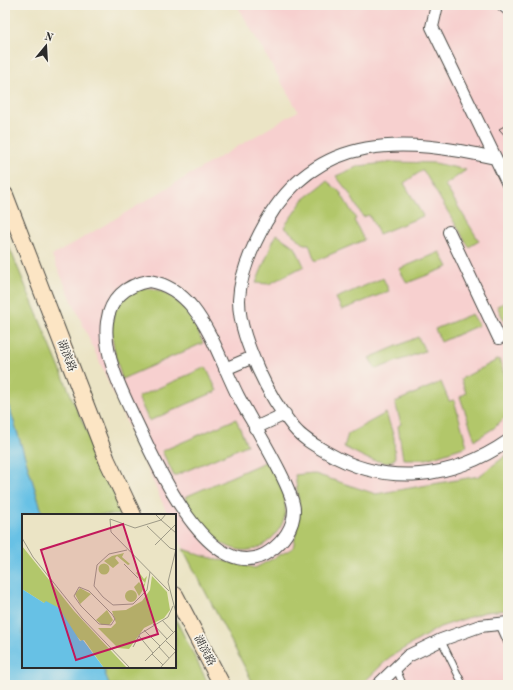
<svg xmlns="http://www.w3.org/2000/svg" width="513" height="690" font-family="'Old Standard TT','Noto Serif SC',serif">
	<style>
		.built { fill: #f7d0cf }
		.green { fill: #b2c76b; stroke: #6e794b }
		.water { fill: #67c1e5; stroke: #497688 }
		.building { fill: #daa39c }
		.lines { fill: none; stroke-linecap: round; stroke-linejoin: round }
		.lane-casing { stroke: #484742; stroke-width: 8 }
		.street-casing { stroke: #484742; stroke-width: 14 }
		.secondary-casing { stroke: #484742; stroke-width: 18 }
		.lane { stroke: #fff; stroke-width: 6 }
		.street { stroke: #fff; stroke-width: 12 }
		.secondary { stroke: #fce5c4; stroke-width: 16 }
		.labels { text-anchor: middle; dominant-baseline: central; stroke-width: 3.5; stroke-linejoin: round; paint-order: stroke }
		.street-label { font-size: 11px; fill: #2b2b2b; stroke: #f7f3e8 }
		.inset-road { fill: none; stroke: #9e9a87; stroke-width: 1 }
		.view { fill: #c2185b; fill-opacity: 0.15; stroke: #c2185b; stroke-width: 2 }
		.inset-edge { fill: none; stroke: #2b2b2b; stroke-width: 2 }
	</style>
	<rect width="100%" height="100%" fill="#f7f3e8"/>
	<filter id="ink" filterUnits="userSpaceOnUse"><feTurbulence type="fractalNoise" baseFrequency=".025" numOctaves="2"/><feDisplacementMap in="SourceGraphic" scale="8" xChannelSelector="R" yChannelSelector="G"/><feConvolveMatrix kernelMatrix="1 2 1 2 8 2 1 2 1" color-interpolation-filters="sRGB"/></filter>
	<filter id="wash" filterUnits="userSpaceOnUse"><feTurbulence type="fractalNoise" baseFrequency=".012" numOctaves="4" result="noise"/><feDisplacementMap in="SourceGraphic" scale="16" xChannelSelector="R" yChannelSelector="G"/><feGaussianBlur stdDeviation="0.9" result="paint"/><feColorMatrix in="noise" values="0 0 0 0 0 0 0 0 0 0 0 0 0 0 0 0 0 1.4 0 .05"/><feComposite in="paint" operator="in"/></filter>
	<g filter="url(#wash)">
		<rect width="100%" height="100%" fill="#ebe4c5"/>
		<!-- built -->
		<path class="built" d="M237 5H508V685H254L180 541 183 549 175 531V515H168L52 256 298 111Z"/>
		<!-- green -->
		<path class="green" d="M394 162 435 163 466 170 445 185 479 241 469 247 423 170 404 183 423 216 379 234 369 215 363 217 349 193 336 176 359 166Z
			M327 181 340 192 356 219 354 220 364 240 315 261 309 244H304L284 227 303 200Z
			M276 234 295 247 304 266 269 284 256 283Z
			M5 237 75 405 124 515H43L5 393Z
			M440 252 448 267 407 283 399 269Z
			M383 278 389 291 342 310 336 298Z
			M144 288C176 288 192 316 203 343L122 379C112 345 98 301 144 288Z
			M508 301V329L497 306Z
			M472 314 479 325 441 342 435 329Z
			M418 337 425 351 376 369 369 358Z
			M499 359 508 385V414L494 428 475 440 460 397 466 393 461 379Z
			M206 367 217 391 149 421 138 397Z
			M441 382 449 401 454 400 467 446 427 459H403L398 426 401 424 395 402Z
			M386 413 394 437 395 459 387 463 368 459 344 447 348 434Z
			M236 419 247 445 174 476 162 451Z
			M508 454V610L485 612 440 627 390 657 361 685H254L183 549 203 556 255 568 293 548 300 512 295 475 312 473 376 494 479 476Z
			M267 461C274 474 284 488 285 503 287 517 282 527 273 537 239 572 199 531 185 497Z
			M175 618 209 685H109L103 667H175Z"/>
		<!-- water -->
		<path class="water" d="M5 393 43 515H23V667H103L109 685H5Z"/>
		<g id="blocks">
			<!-- building -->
			<path class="building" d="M508 124V139L499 129Z"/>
		</g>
	</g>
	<g filter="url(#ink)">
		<use href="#blocks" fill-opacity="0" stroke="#484742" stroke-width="1"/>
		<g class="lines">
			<!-- lane casing -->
			<g class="lane-casing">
				<path id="lane" d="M499 624 508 644
					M441 640 463 685
					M396 668 403 685"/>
			</g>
			<!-- street casing -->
			<g class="street-casing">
				<path id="street" d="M437 5 432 27 508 184
					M503 5 508 9
					M495 158C406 138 318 131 266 222 253 245 240 274 239 300 239 324 249 348 258 369 267 389 280 411 294 428 303 439 316 446 328 453 387 487 453 479 508 441
					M449 232 499 338
					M149 281C167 284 181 293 193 308 212 332 224 368 238 396 250 419 294 489 294 510 294 527 283 542 270 551 214 591 160 472 143 436 128 403 102 359 107 322 110 299 126 285 149 281Z
					M225 369 253 357
					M255 428 285 414
					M378 685 408 656 441 640 480 626 508 623"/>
			</g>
			<!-- secondary casing -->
			<g class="secondary-casing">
				<path id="secondary" d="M5 195 107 460 133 515
					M175 595 222 685"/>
			</g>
			<!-- lane -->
			<use href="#lane" class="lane"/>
			<!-- street -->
			<use href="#street" class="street"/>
			<!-- secondary -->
			<use href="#secondary" class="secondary"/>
		</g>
	</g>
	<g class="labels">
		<!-- street labels -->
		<g class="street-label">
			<text transform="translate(66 356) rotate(69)">湖滨路</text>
			<text transform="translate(204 651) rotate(62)">湖滨路</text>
		</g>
	</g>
	<!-- overview -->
	<g transform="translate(22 514)">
		<rect width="154" height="154" fill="#ebe4c5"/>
		<path d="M0 32 52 97 105 154H82L62 126 59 127 22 89 0 75ZM102 39 100 43 108 50 106 51 95 42 93 44 97 49 91 54 82 47 90 42ZM76.5 55a5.5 5.5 0 1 1 11 0a5.5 5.5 0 1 1-11 0ZM116 57 122 65 125 62 122 74 117 82 112 73 117 68 120 72 123 69 114 59ZM130 62 145 78 148 96 142 104 122 114 107 135 96 134 76 114H89L94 109 90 97 104 96 120 87 128 76ZM58 74 69 80 58 90 53 80ZM103 82a6 6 0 1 1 12 0a6 6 0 1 1-12 0ZM85 96 91 106 87 111H80L74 106Z" fill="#b2c76b"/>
		<path d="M0 75 22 89 24 87 37 94 58 127 61 126 82 154H0Z" fill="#67c1e5"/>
		<path class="inset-road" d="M133 0 139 6 144 0M125 12 148 34 154 36M0 24 11 43 60 104 108 154M133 31 154 10M154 35 146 68 154 99M105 36 87 40 75 51 72 72 81 83 91 91 111 90 125 76 128 58M102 50 116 64M57 73 67 77 90 100 93 105 89 111 77 110 59 92 52 82ZM147 77 89 18 88 5 113 14 139 6 154 19M140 106 151 118M131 110 145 125M122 116 138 132M117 122 131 139M111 133 118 120 146 103 151 92M137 133 147 144M130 140 141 151M123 147 154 116M138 154 154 137 144 127"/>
		<path class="view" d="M101 10 136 120 54 146 19 36Z"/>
		<rect width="154" height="154" class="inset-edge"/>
	</g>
	<!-- margin -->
	<rect width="513" height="690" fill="none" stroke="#f7f3e8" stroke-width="20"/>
	<!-- north arrow -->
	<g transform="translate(46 46) rotate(18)" stroke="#f7f3e8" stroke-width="3" paint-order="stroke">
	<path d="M0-3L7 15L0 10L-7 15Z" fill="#2b2b2b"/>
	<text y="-6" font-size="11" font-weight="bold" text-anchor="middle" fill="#2b2b2b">N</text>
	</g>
</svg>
